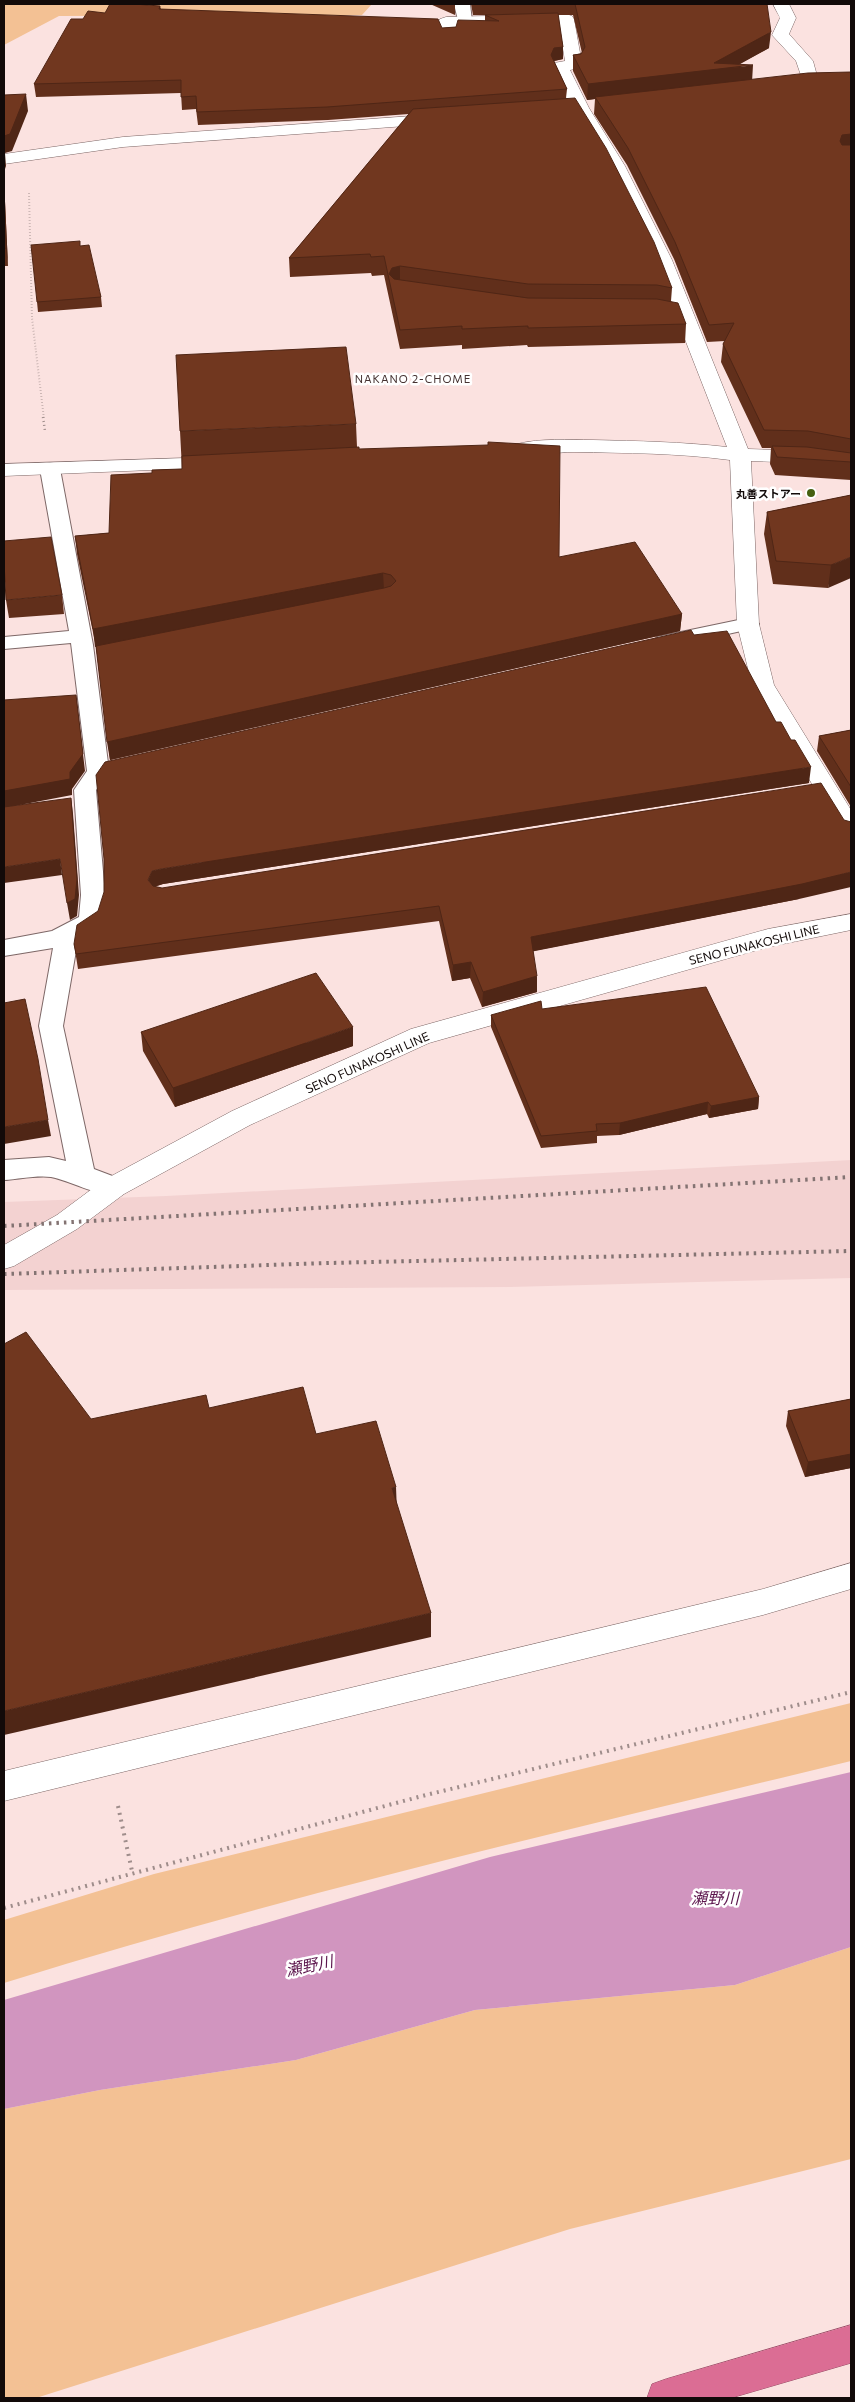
<svg xmlns="http://www.w3.org/2000/svg" width="855" height="2402" font-family="Commissioner,'Noto Sans JP',sans-serif">
	<style>
		.built { fill: #f3d2d1 }
		.green { fill: #f3c194 }
		.water { fill: #d195bf }
		.lines { fill: none; stroke-linecap: round; stroke-linejoin: round }
		.lane-casing { stroke: #7d6766; stroke-width: 2 }
		.street-casing { stroke: #7d6766; stroke-width: 1 }
		.secondary-casing { stroke: #7d6766; stroke-width: 1 }
		.highway-casing { stroke: #954a63; stroke-width: 1 }
		.path-far2 { stroke: #9f8d8b; stroke-width: 2; stroke-dasharray: 0.5 2.5; stroke-linecap: butt }
		.path-far1 { stroke: #9f8d8b; stroke-width: 2.5; stroke-dasharray: 1 3; stroke-linecap: butt }
		.path { stroke: #9f8d8b; stroke-width: 4; stroke-dasharray: 2 5; stroke-linecap: butt }
		.lane { fill: #fff; fill-rule: evenodd }
		.street { fill: #fff; fill-rule: evenodd }
		.secondary { fill: #fff; fill-rule: evenodd }
		.highway { fill: #db6d94; fill-rule: evenodd }
		.rail { stroke: #837372; stroke-width: 4; stroke-dasharray: 2.5 5; stroke-linecap: butt }
		.wall { fill: #612f1b }
		.shaded-wall { fill: #4f2616 }
		.building { fill: #71371f; stroke: #4f2616 }
		.poi-dot { fill: #466010; stroke: #fff; stroke-width: 2 }
		.labels { text-anchor: middle; dominant-baseline: central; stroke-width: 5; stroke-linejoin: round; paint-order: stroke }
		.far-neighbourhood-label { font-size: 11px; letter-spacing: 1px; fill: #453231; stroke: #fff }
		.far-poi-label { font-size: 11px; font-weight: bold; fill: #120a09; stroke: #fff; text-anchor: end }
		.street-label { font-size: 12px; fill: #120a09; stroke: #fff }
		.near-water-label { font-size: 16px; font-style: italic; fill: #5d174e; stroke: #fff }
	</style>
	<rect width="100%" height="100%" fill="#fbe2e0"/>
	<!-- built -->
	<path class="built" d="M851 1160V1278L510 1287 4 1290V1202L166 1196Z"/>
	<!-- green -->
	<path class="green" d="M4 4H372L362 15 59 16 4 45Z
		M851 1703V1761C568 1830 282 1896 4 1983V1920L154 1874Z
		M851 1947V2159L570 2229 36 2398H4V2109L100 2090 296 2060 475 2010 735 1985Z"/>
	<!-- water -->
	<path class="water" d="M851 1772V1947L735 1985 475 2010 296 2060 100 2090 4 2109V2000L490 1857Z"/>
	<g class="lines">
		<!-- lane casing -->
		<g class="lane-casing">
			<path id="lane" d="M454 4H470L472 21 469 24H459Z
				M50 463 57 465 60 469 93 645 109 771 96 790 105 895 102 920 98 926 78 939 63 1026 94 1169 123 1180 127 1187 123 1194C104 1200 72 1181 51 1177 37 1175 19 1179 4 1180V1160L49 1157 66 1161 39 1026 53 948 4 956V940L52 931 79 917 81 895 74 790 87 771 71 643 4 649V637L69 631 40 469 43 465Z
				M748 618 755 620 759 624 755 628 664 648 657 647 653 642 657 637Z"/>
		</g>
		<!-- street casing -->
		<g class="street-casing">
			<path id="street" d="M773 4H789L796 18 789 34 813 61 819 83 817 87H805L796 61 772 35 780 18Z
				M566 14 572 16 574 19 582 64 580 68 570 70 589 108 625 166 672 260 748 449 805 451 851 457V469L805 463 751 461 759 624 774 685 851 810V837L843 835 752 685 737 624 730 460C678 453 626 453 574 452 556 452 534 457 517 452L514 448 517 444C541 438 568 440 593 440 638 441 682 442 727 447L654 260 607 166 571 108 552 67 554 63 565 61 559 24 455 27 456 36 454 39H442L438 22 440 19 446 17Z
				M440 114 446 115 449 119 446 123 123 147 4 164V154L123 137Z
				M218 457 225 459 228 463 225 467 4 476V464Z
				M851 1563V1589L763 1615 4 1801V1771L763 1589Z"/>
		</g>
		<!-- secondary casing -->
		<g class="secondary-casing">
			<path id="secondary" d="M851 914V930L768 947 429 1043 250 1125 124 1194 77 1229 14 1266 4 1269V1245L57 1215 104 1180 232 1111 411 1029 768 929Z"/>
		</g>
		<!-- highway casing -->
		<g class="highway-casing">
			<path id="highway" d="M851 2325V2363L731 2398H647L652 2384 666 2379Z"/>
		</g>
		<!-- path-far2 -->
		<path class="path-far2" d="M29 193 32 318 44 419"/>
		<!-- path-far1 -->
		<path class="path-far1" d="M43 417 45 431"/>
		<!-- path -->
		<path class="path" d="M118 1806 132 1871
			M4 1908 426 1795 851 1692"/>
		<!-- lane -->
		<use href="#lane" class="lane"/>
		<!-- street -->
		<use href="#street" class="street"/>
		<!-- secondary -->
		<use href="#secondary" class="secondary"/>
		<!-- highway -->
		<use href="#highway" class="highway"/>
		<!-- rail -->
		<path class="rail" d="M4 1226 851 1177
			M4 1274 329 1263 851 1251"/>
	</g>
	<!-- wall -->
	<path class="wall" d="M430 4H455V15Z
		M471 4H767L769 48 739 64 752 80 851 72V480L775 475 770 464 771 448H762L721 362 723 344 725 341 707 342 674 259 627 165 594 114 595 99 587 100 573 71V55L582 53 573 15H558L563 47V59L554 61 567 89 566 98 672 288 671 301 686 324 685 343 528 347 527 345 462 349V345L400 349 384 275 372 276 371 273 290 277 289 258 409 114 328 120 198 125 196 109 182 110 181 93 36 97 34 84 83 19 105 13 160 6 161 9 442 28 456 27 485 21V15H500H473Z
		M4 180 8 266H4Z
		M80 246 101 297 102 307 38 312 37 302Z
		M356 424 357 447 359 449 559 557 682 614 680 631 110 760 96 647 77 554 75 536 109 533 152 473 182 469 180 431Z
		M851 495 828 588 773 584 764 534 767 512Z
		M62 595 64 614 9 618 6 600Z
		M694 635 776 722 809 783 163 884 154 887 162 888 799 899 533 951 537 992 482 1007 470 978 452 981 439 921 78 969 74 944 98 911Z
		M851 730V807L817 751 819 736Z
		M542 1009 759 1097 758 1109 709 1118 707 1114 619 1135 597 1136V1143L541 1148 491 1027V1015Z
		M141 1032 353 1046 175 1107 143 1051Z
		M851 1399V1468L805 1477 786 1426 788 1411Z"/>
	<!-- shaded-wall -->
	<path class="shaded-wall" d="M771 32 769 48 733 68 753 65 752 82 595 97V99L587 100 588 84 714 63Z
		M563 47V59L554 61 551 55 554 48Z
		M26 94 28 111 12 151 5 153 6 166 4 172V136Z
		M851 134V150L840 152V141L842 135Z
		M4 180 8 266 6 248 4 206Z
		M400 266V285L389 274 392 268Z
		M851 557V578L828 588 831 565Z
		M383 573 384 590 95 647 93 629Z
		M682 614 680 631 110 760 107 742Z
		M76 695 85 771 72 789V795L4 808V791Z
		M811 767 809 783 163 884 153 887 148 880 152 871 161 869Z
		M71 798 73 814 79 895 77 916 70 920 67 903Z
		M60 859 62 875 4 883V867Z
		M851 872V887L799 899 530 952 531 937Z
		M471 962 470 978 452 981 453 965Z
		M537 976V992L482 1007 483 992Z
		M353 1027V1046L175 1107 173 1088Z
		M759 1097 758 1109 709 1118 711 1106Z
		M708 1102 707 1114 619 1135 620 1123Z
		M48 1120 51 1136 4 1144V1127Z
		M851 1454V1468L805 1477 808 1462Z
		M396 1487 397 1512 392 1488Z
		M431 1613V1637L4 1735V1711Z"/>
	<!-- building -->
	<path class="building" d="M110 4H134L160 6 159 9 438 19 442 28 456 27 458 20 499 21 485 15 558 13 563 47 554 48 551 55 567 89 327 107 197 112 196 96 181 97V80L34 84 71 19H83L88 11 105 13Z
		M575 4H767L771 32 714 63 753 65 588 84 573 55 581 54 585 47Z
		M851 72V134L842 135 840 141 842 145H851V439L808 431 764 430 723 344 734 323 709 325 675 242 628 148 595 97 808 73Z
		M26 94 10 134 4 136V95Z
		M575 98 606 148 654 242 672 288 657 285 528 284 400 266 392 268 389 274 394 279 528 298 657 299 678 303 686 324 528 328V326L462 329V326L400 330 384 256 371 257 370 254 289 258 413 109Z
		M4 206 6 248 4 249Z
		M80 241V246L89 245 101 297 37 302 31 245Z
		M346 347 356 424 180 431 176 355Z
		M488 442 560 446 559 557 635 542 682 614 107 742 96 646 384 588 391 586 396 581 391 575 383 573 93 629 75 536 109 533 111 475 152 473V470L182 469V456L359 447V449L488 445Z
		M772 446 807 447 851 453V462L777 457Z
		M851 495V557L831 565 776 561 767 512Z
		M51 537 62 595 6 600 4 562V541Z
		M691 630 694 635 727 631 776 722H781L791 740H795L811 767 161 869 152 871 148 880 153 886 162 888 821 783 844 820 851 822V872L802 884 531 937 537 976 483 992 471 962 453 965 439 906 76 954 74 944 77 925 98 911 104 892V859L96 775 105 762Z
		M76 695 83 754 70 772V779L4 791V700Z
		M851 730V787L819 736Z
		M71 798 77 879 75 899 67 903 60 859 4 867V807Z
		M316 973 353 1027 173 1088 141 1032Z
		M706 987 759 1097 711 1106 708 1102 620 1123 596 1124 597 1131 541 1136 491 1015 541 1001 542 1009Z
		M25 999 38 1059 48 1120 4 1127V1003Z
		M26 1332 91 1419 206 1395 209 1408 303 1387 316 1434 376 1421 396 1487 392 1488 431 1613 4 1711V1344Z
		M851 1399V1454L808 1462 788 1411Z"/>
	<!-- markers -->
	<circle class="poi-dot" cx="811" cy="493" r="5"/>
	<g class="labels">
		<!-- far-neighbourhood labels -->
		<g class="far-neighbourhood-label">
			<text x="413" y="378">NAKANO 2-CHOME</text>
		</g>
		<!-- far-poi labels -->
		<g class="far-poi-label">
			<text x="801" y="493">丸善ストアー</text>
		</g>
		<!-- street labels -->
		<g class="street-label">
			<text transform="translate(754 944) rotate(-14)">SENO FUNAKOSHI LINE</text>
			<text transform="translate(367 1062) rotate(-24)">SENO FUNAKOSHI LINE</text>
		</g>
		<!-- near-water labels -->
		<g class="near-water-label">
			<text x="715" y="1897">瀬野川</text>
			<text transform="translate(309 1965) rotate(-12)">瀬野川</text>
		</g>
	</g>
	<!-- border -->
	<rect width="855" height="2402" fill="none" stroke="#120a09" stroke-width="10"/>
</svg>
